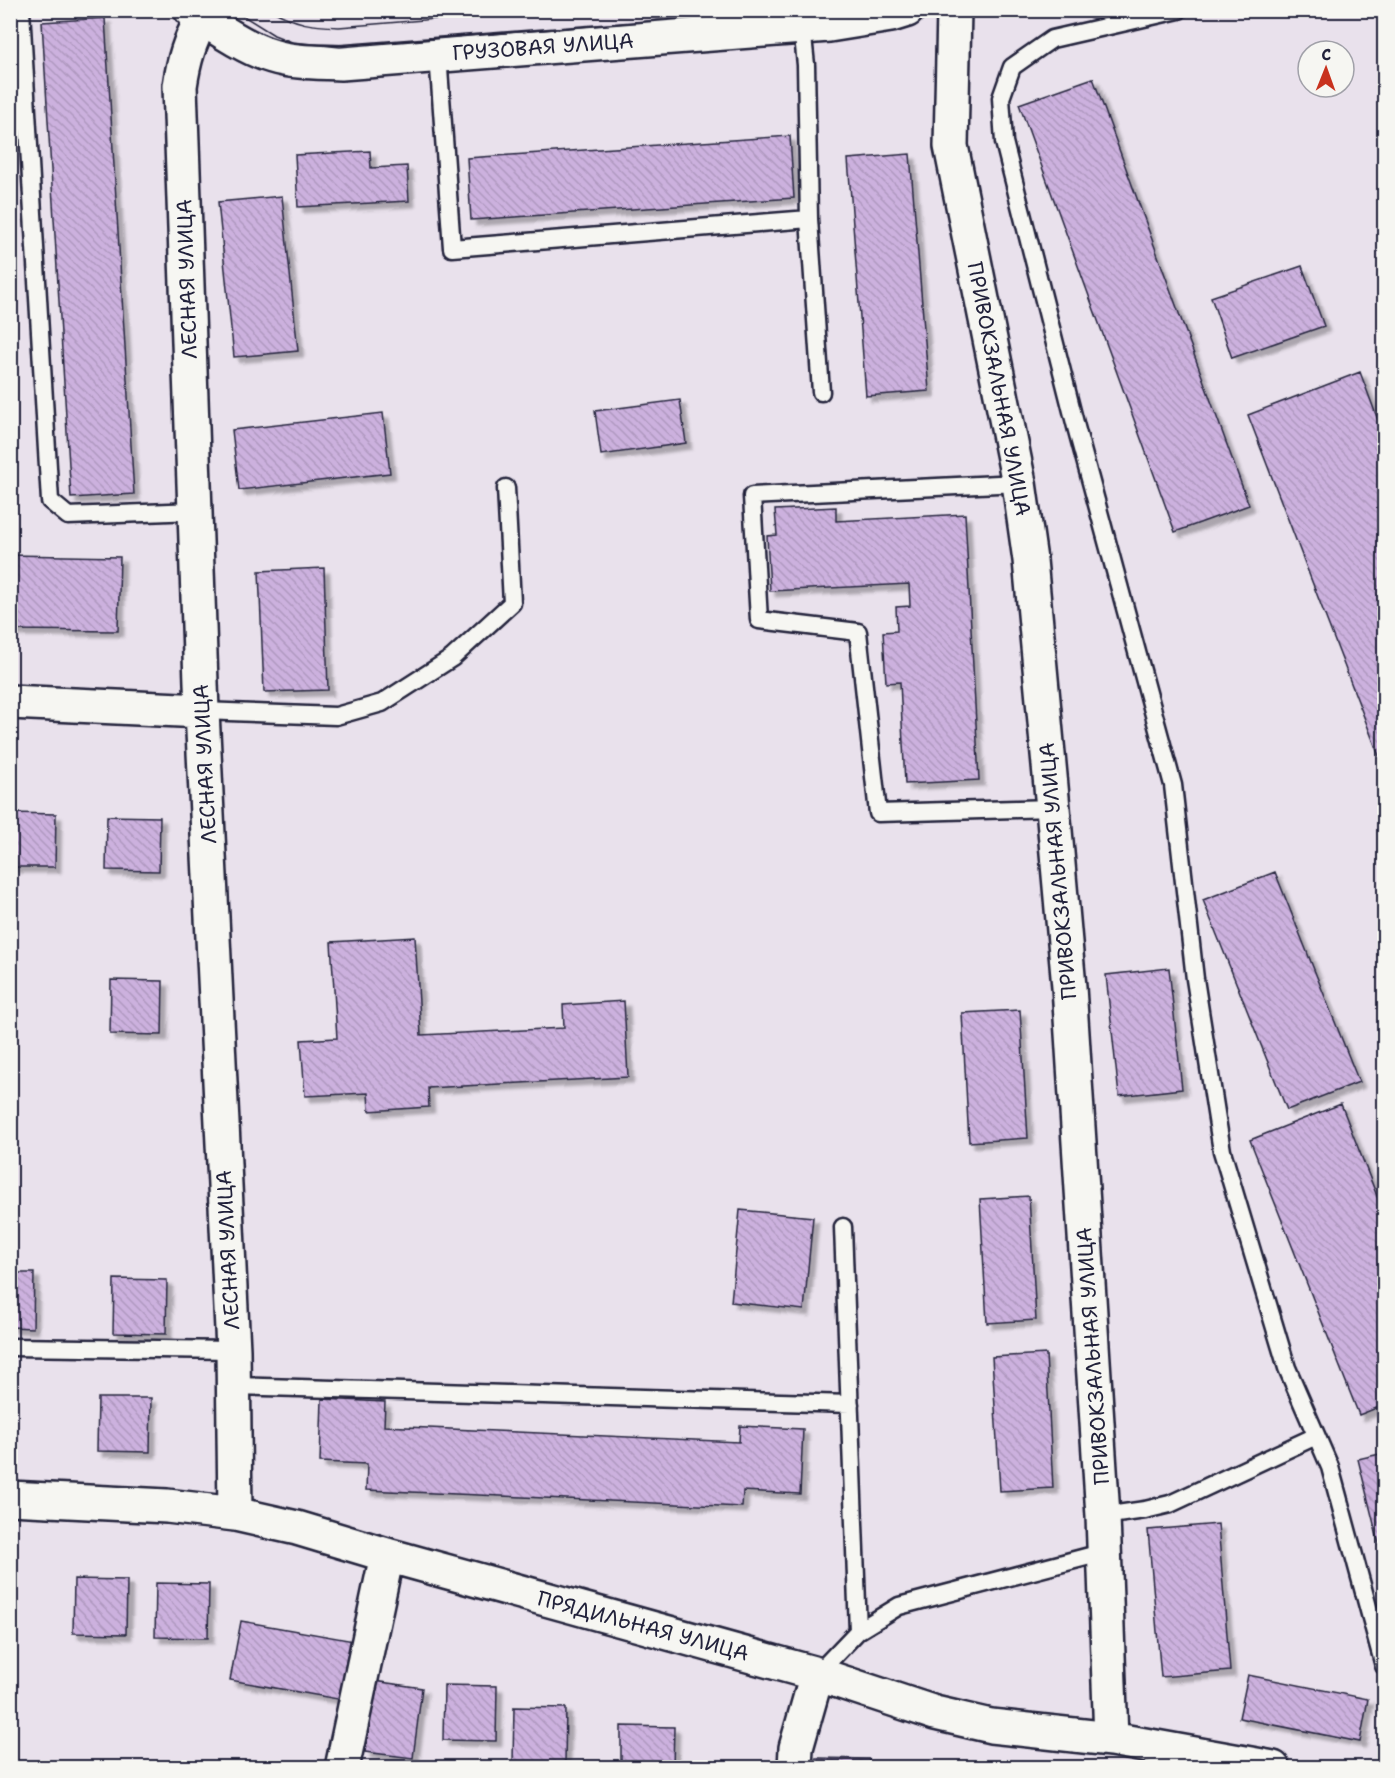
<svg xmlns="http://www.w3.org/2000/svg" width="1395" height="1778" font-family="'Shantell Sans',sans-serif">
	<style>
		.building { fill: url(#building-back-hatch); stroke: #22223b; stroke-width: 1.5; filter: url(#shadow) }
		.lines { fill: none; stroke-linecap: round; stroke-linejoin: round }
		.lane-casing { stroke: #22223b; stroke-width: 21 }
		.street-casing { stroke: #22223b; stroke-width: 38 }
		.secondary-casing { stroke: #22223b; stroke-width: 38 }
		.lane { stroke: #f6f6f2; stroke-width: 16 }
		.street { stroke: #f6f6f2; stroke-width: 33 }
		.secondary { stroke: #f6f6f2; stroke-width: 33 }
		.tram { stroke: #22223b; stroke-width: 1.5 }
		.labels { text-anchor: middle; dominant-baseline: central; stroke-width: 5; stroke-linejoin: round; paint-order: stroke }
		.street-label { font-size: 21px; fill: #22223b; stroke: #f6f6f2 }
	</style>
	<defs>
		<pattern id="building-back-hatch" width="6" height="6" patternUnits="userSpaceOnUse" patternTransform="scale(1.5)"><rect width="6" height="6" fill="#ccb1de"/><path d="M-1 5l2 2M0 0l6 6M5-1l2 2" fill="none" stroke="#af98bf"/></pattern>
		<filter id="shadow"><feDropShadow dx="5.5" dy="5.5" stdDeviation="1.5" flood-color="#0004"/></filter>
	</defs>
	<rect width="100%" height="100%" fill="#e9e1ec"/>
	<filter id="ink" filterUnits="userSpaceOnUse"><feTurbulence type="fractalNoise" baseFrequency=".0167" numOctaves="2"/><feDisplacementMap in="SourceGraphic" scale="12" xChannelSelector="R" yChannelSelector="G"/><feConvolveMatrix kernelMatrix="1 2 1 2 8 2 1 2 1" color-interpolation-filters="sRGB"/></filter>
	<g filter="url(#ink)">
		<!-- building -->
		<path class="building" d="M105 18 134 494 71 498 42 22Z
			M1093 78 1249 505 1175 532 1019 104Z
			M790 136 794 198 471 220 467 158Z
			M370 151 371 168 407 166 409 201 298 207 295 155Z
			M910 154 929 391 866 396 848 159Z
			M282 196 298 351 234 357 218 202Z
			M1302 266 1324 326 1232 358 1211 297Z
			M1360 372 1384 436V769L1248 415Z
			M680 400 686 443 601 455 595 411Z
			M383 413 390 473 239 490 232 430Z
			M836 507V521L965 514 979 780 905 784 900 682 886 683 883 632 897 631 896 607 910 606 909 584 770 591 767 536 777 535 775 510Z
			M10 555 120 557 118 631 10 630Z
			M324 568 328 690 264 692 259 571Z
			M10 813 56 814 55 867H10Z
			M107 816 160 817 159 871 106 870Z
			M1275 872 1359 1082 1287 1110 1203 900Z
			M415 937 421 1035 564 1028 563 1005 624 1001 628 1077 428 1088 429 1107 369 1111 368 1093 305 1096 301 1040 337 1038 331 942Z
			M1169 968 1182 1089 1119 1096 1106 975Z
			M111 980 163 981 162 1035 110 1034Z
			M1020 1010 1028 1138 969 1142 962 1013Z
			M1341 1104 1384 1214V1405L1359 1415 1250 1140Z
			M1029 1196 1036 1320 987 1323 980 1199Z
			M740 1210 813 1217 804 1310 731 1302Z
			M10 1273H34L33 1328 10 1327Z
			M114 1279 167 1280 166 1334 113 1333Z
			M1046 1354 1053 1488 1000 1491 992 1357Z
			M98 1398H151L150 1452 97 1451Z
			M322 1399 385 1402 384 1426 739 1442 740 1426 803 1429 800 1494 743 1491 742 1507 366 1490 367 1464 320 1462Z
			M1384 1453V1565L1358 1459Z
			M1218 1524 1230 1671 1161 1677 1148 1530Z
			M74 1579 127 1580 126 1634 73 1633Z
			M156 1583 209 1584 208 1638 155 1637Z
			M241 1621 354 1641 343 1700 230 1680Z
			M1248 1675 1368 1699 1360 1742 1239 1718Z
			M374 1681 422 1688 413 1758 365 1752Z
			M444 1685 497 1686 496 1741 443 1740Z
			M514 1707 566 1708 565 1763 513 1762Z
			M621 1726 674 1727 673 1768H621Z
			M816 1758 869 1759V1768H816Z"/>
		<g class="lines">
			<!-- lane casing -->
			<g class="lane-casing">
				<path id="lane" d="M21 10 50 501 68 516 195 511
					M1179 10 1052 39 1012 67 1001 98 1004 142 1076 427 1173 785 1195 979 1222 1151 1287 1368 1330 1467 1384 1666
					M438 55 452 248 809 219 806 65 802 27
					M809 219 821 392
					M1019 483 752 496 759 620 858 632 878 813 1053 808
					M202 711 336 716 382 703 452 658 512 603 506 488
					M843 1227 858 1631
					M10 1347 233 1350
					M234 1386 850 1404
					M1103 1516 1145 1510 1170 1504 1316 1436
					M817 1674 858 1631 899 1606 1105 1552"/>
			</g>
			<!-- street casing -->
			<g class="street-casing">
				<path id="street" d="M954 10 951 146 1019 483 1030 560 1053 808 1069 987 1103 1516 1111 1739
					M202 18C189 43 184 59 180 86L202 711 233 1350 235 1514
					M10 702 202 711
					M10 1498 167 1506 235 1514 297 1528 387 1555 817 1674 935 1713 991 1726 1111 1739 1273 1768
					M342 1768 387 1555
					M795 1768 796 1748 817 1674"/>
			</g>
			<!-- secondary casing -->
			<g class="secondary-casing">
				<path id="secondary" d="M191 10C213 26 246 49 272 56 294 63 318 62 341 63L829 25 891 15 907 10"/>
			</g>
			<!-- lane -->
			<use href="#lane" class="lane"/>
			<!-- street -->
			<use href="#street" class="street"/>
			<!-- secondary -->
			<use href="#secondary" class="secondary"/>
			<!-- tram -->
			<path class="tram" d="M234 10 274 35 292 42 340 47 779 10
				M271 10C297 24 310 26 339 27L544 10"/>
		</g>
	</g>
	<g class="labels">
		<!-- street labels -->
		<g class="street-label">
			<text transform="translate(543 47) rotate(-4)">ГРУЗОВАЯ УЛИЦА</text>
			<text transform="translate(187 279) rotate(-92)">ЛЕСНАЯ УЛИЦА</text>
			<text transform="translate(999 389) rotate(79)">ПРИВОКЗАЛЬНАЯ УЛИЦА</text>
			<text transform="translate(205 764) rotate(-93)">ЛЕСНАЯ УЛИЦА</text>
			<text transform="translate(1058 871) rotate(-95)">ПРИВОКЗАЛЬНАЯ УЛИЦА</text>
			<text transform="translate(228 1250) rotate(-93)">ЛЕСНАЯ УЛИЦА</text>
			<text transform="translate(1093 1356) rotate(-94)">ПРИВОКЗАЛЬНАЯ УЛИЦА</text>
			<text transform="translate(643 1626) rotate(15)">ПРЯДИЛЬНАЯ УЛИЦА</text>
		</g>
	</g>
	<!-- margin -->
	<rect width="1395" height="1778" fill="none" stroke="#f6f6f2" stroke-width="36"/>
	<rect x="18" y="18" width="1359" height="1742" fill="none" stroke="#22223b" stroke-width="2" filter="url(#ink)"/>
	<!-- north arrow -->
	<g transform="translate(1326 69) rotate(1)"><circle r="28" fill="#f6f6f2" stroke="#a1a1a9" stroke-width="1.5"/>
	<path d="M0-4.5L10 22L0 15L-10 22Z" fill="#c8321e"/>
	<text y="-9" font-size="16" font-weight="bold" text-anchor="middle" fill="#22223b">С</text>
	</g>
</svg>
